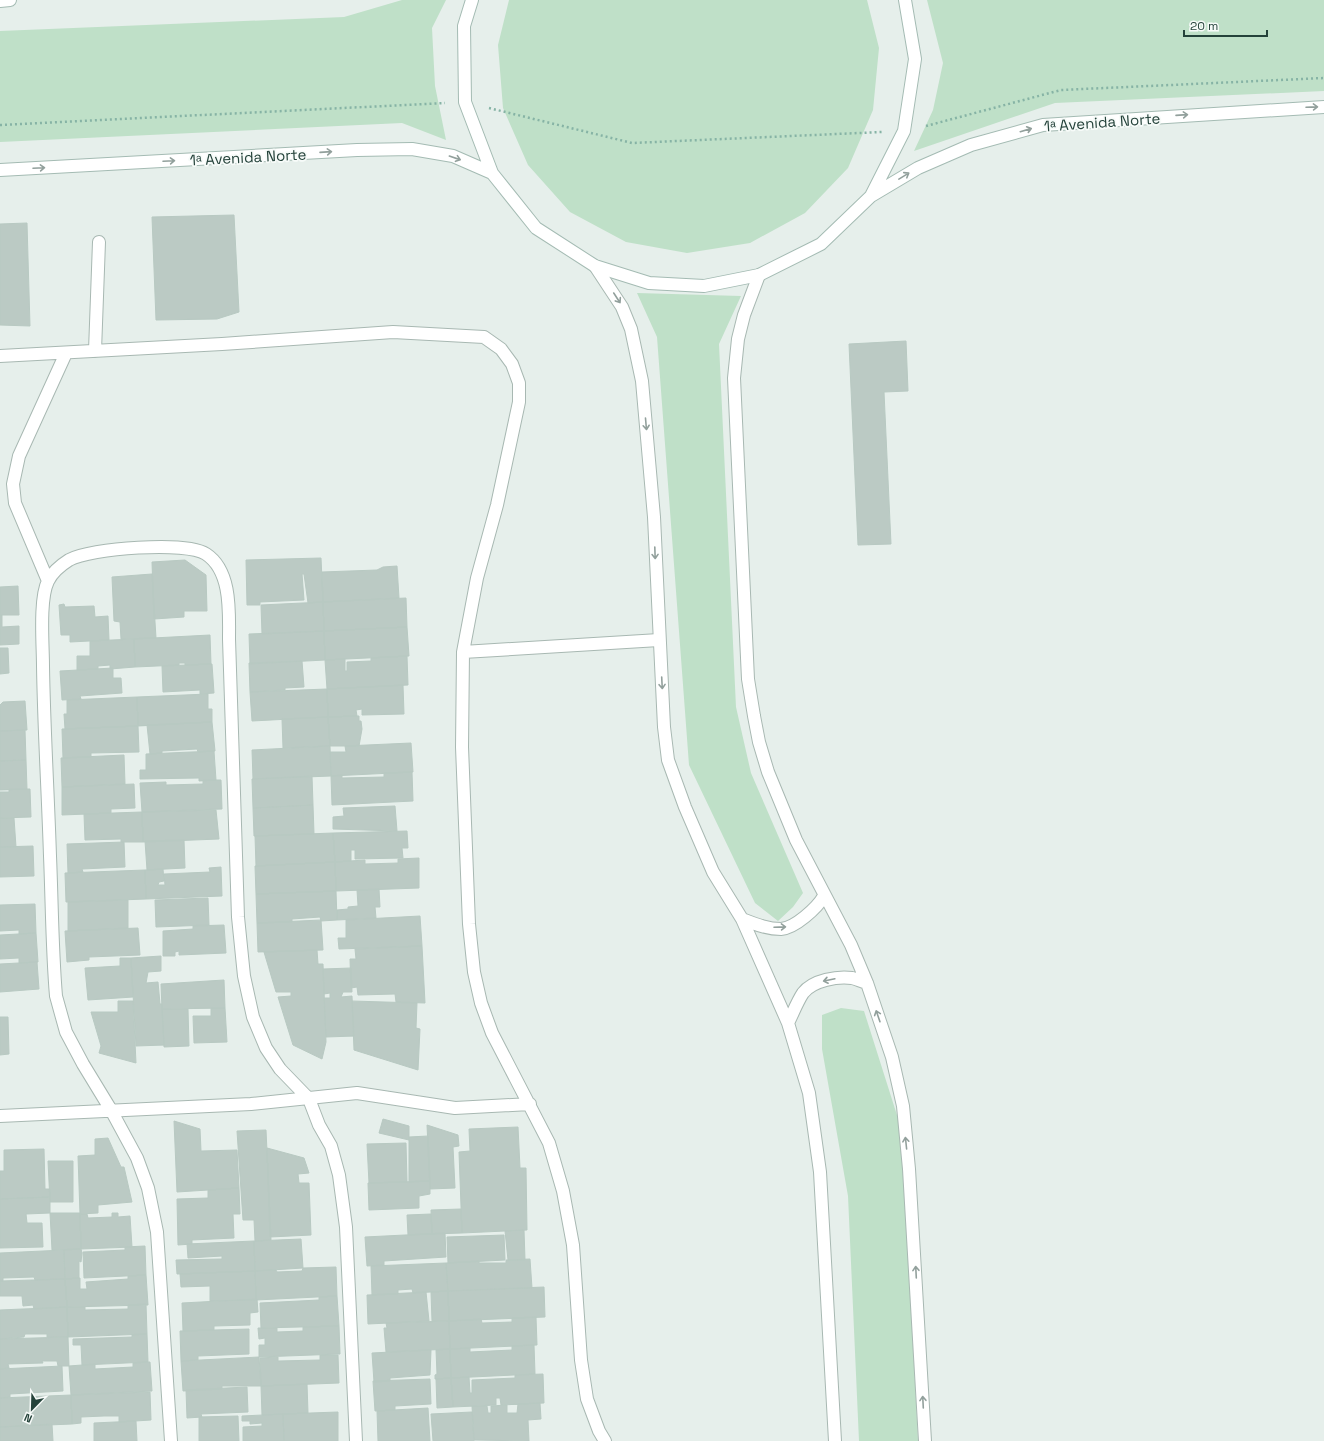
<svg xmlns="http://www.w3.org/2000/svg" width="1324" height="1441" font-family="'Space Grotesk',sans-serif">
	<style>
		.green { fill: #bfe0c8 }
		.building { fill: #bbcac4; stroke: #b8c9c2 }
		.lines { fill: none; stroke-linecap: round; stroke-linejoin: round }
		.minor-casing { stroke: #a8b8b2; stroke-width: 14 }
		.tertiary-casing { stroke: #a8b8b2; stroke-width: 14 }
		.secondary-casing { stroke: #a4bbb3; stroke-width: 14 }
		.path { stroke: #86b3a5; stroke-width: 2.5; stroke-dasharray: 2 3; stroke-linecap: butt }
		.minor { stroke: #fff; stroke-width: 12 }
		.tertiary { stroke: #fff; stroke-width: 12 }
		.secondary { stroke: #fff; stroke-width: 12 }
		.oneway { stroke: #92a09c }
		.labels { text-anchor: middle; dominant-baseline: central; stroke-width: 3.5; stroke-linejoin: round; paint-order: stroke }
		.street-label { font-size: 15px; fill: #24423a; stroke: #f7fbf9 }
	</style>
	<rect width="100%" height="100%" fill="#e6efeb"/>
	<!-- green -->
	<path class="green" d="M402 0H446L432 28 435 86 446 140 402 123 0 142V31L344 17Z
		M509 0H867L879 48 873 110 848 168 805 213 750 243 687 253 626 242 570 212 528 165 503 108 498 45Z
		M927 0H1324V91L1055 103 914 151 933 110 943 63Z
		M637 293 741 296 719 344 736 707 751 773 803 893 793 907 778 921 755 903 689 765 657 337Z
		M841 1008 864 1011 902 1131 918 1441H859L848 1196 822 1049V1015Z"/>
	<!-- building -->
	<path class="building" d="M234 215 239 312 217 319 156 320 152 217Z
		M27 223 30 326 0 325V224Z
		M906 341 908 391 884 392 891 544 858 545 849 344Z
		M321 558 323 602 308 603 304 574H302L304 600 260 602V605H247L246 560Z
		M185 560 206 575 207 611H184V617L154 619 152 562Z
		M397 566 399 598 323 602 322 572 377 570 383 567Z
		M152 574 156 638 121 639 120 622 114 621 112 577Z
		M18 586 19 615H0V587Z
		M406 598 407 627 324 631 323 602Z
		M323 602 324 631 262 634 261 605Z
		M64 604 65 607 94 606 95 617 108 616 109 640 70 642V635H61L59 605Z
		M0 615H2V627L19 626V644L0 645Z
		M407 627 409 656 325 660 324 631Z
		M324 631 325 660 250 664 249 634Z
		M210 635 211 664 185 665V663H179V665L135 667 134 639Z
		M134 639 135 667 110 669V665L98 666V669L77 670V656H90V641Z
		M0 648H8L9 673 0 674Z
		M407 656 408 685 327 689 325 660 345 659V671H347V662L371 661V658Z
		M302 661 304 687 285 688V690L250 692 249 663Z
		M212 664 214 693 200 694V690L163 692 162 666Z
		M113 668V678H121L122 693 80 696 81 699 62 700 60 671Z
		M403 685 404 714 362 715V709L356 710 357 716 328 717 327 689Z
		M327 689 328 717 252 721 250 692Z
		M208 694V709H212V722L138 726 137 697Z
		M137 697 138 726 65 729 64 714H67V700Z
		M25 701 27 730 0 731V705L3 702Z
		M357 716H359V721H361L362 729 359 746H330L328 717Z
		M328 717 330 746 283 748 282 719Z
		M212 722 215 751 198 752 197 749 162 751V753L150 754 147 725Z
		M138 726 139 752 91 753V757L63 758 62 729Z
		M25 730 26 760 0 761V731Z
		M411 743 413 772 331 776 330 752H346L345 746Z
		M330 746 331 776 253 779 252 750Z
		M214 751 216 780 199 781V778L140 779V770H146V754Z
		M124 755 125 784 62 787 61 758Z
		M26 760 27 789 0 790V761Z
		M412 772 413 801 332 805 331 776 342 775V778L384 777V773Z
		M312 776 313 805 253 808 252 779Z
		M203 780H221L222 809 142 812 140 783 166 782V785L203 784Z
		M134 784 135 808 111 809V813L62 815V787Z
		M9 789H30L31 817 0 818V792H9Z
		M313 805 314 834 254 836 253 808Z
		M395 806 397 831 333 829V817L344 816 343 808Z
		M216 810 219 839 143 842 142 812Z
		M142 812 143 842H121V839L85 840 84 814Z
		M0 818H14L16 847H0Z
		M407 831 408 848H402L403 858 355 859V850H351V861L335 862 333 833Z
		M333 833 335 862 256 866 255 836Z
		M184 840 185 868 147 870 145 841Z
		M124 842 125 867 82 869 83 872 68 873 67 844Z
		M33 846 34 876 0 877V847Z
		M419 858V888L336 891 335 862 365 860V864L398 863V859Z
		M335 862 336 891 256 894 255 866Z
		M221 867 222 896 146 899 145 870 163 869 164 881 159 882 158 885H165L164 874 210 872 209 868Z
		M145 870 146 899 66 902 65 873Z
		M379 889 380 907H375L376 918 337 920V910L348 909V907L358 906 357 890Z
		M336 891 337 920 321 921 320 917 292 919V922L257 923 256 894Z
		M208 898 209 925 156 927 155 900Z
		M128 900V928L68 931V902Z
		M35 904 36 933 19 934V930L0 931V905Z
		M420 916 422 946 339 949 338 938H346V920Z
		M321 920 323 950 258 952 257 923Z
		M224 925 226 953 179 955V951L175 952V956H163V931L193 929V926Z
		M138 928 140 955 89 957V960L67 962 65 931Z
		M36 933 38 962 19 963V958L0 959V935Z
		M422 946 425 1003 396 1002 395 994 358 995 357 987 351 988 350 959H356L355 949Z
		M317 950 318 964H323L326 1042 322 1059 293 1045 278 997 291 996V992H276L264 952Z
		M161 956V971L148 972 146 983 158 982 160 1004H162L164 1045 136 1046 131 958Z
		M120 958H131L133 997 88 1000 85 968 120 966Z
		M37 962 39 989 0 992V964Z
		M351 968 352 992H343L341 997 352 996 354 1036 326 1037 324 998H330V993L324 994 323 969Z
		M224 980 225 1008 162 1009 161 984Z
		M118 1001H133L136 1063 99 1053 101 1046 91 1012H118Z
		M352 1001 417 1003 416 1028 420 1029 418 1070 354 1050Z
		M211 1008H225L227 1042 194 1043 193 1016H211Z
		M162 1009H188L189 1046 164 1047Z
		M0 1017H8L9 1054 0 1055Z
		M383 1119 409 1126V1140L379 1133Z
		M174 1121 200 1129 201 1151 237 1150 239 1188 177 1192Z
		M427 1125 458 1135 459 1146 453 1147 455 1188 430 1189Z
		M518 1127 520 1168H526L527 1230 462 1233 459 1152 470 1151 469 1129Z
		M266 1130 271 1240 255 1241 254 1220H243L237 1131Z
		M428 1136 430 1181 409 1182V1137Z
		M108 1138 121 1167H124L132 1202 98 1205V1213L80 1214 78 1156 95 1155V1139Z
		M406 1143 407 1182 369 1183 367 1144Z
		M267 1148 304 1158 309 1173 298 1174 299 1183H309L311 1235 270 1237Z
		M44 1149 45 1189H50V1197L0 1199V1171H4V1150Z
		M48 1161H73V1202H50Z
		M430 1181V1194L419 1196V1208L369 1210 368 1183Z
		M239 1188 240 1214H233L234 1238 192 1240V1244L178 1245 177 1199 208 1198V1190Z
		M50 1197V1213L26 1214 27 1223H42L43 1247 0 1248V1199Z
		M461 1209 462 1233 432 1234 431 1210Z
		M50 1213H80L81 1249 52 1250Z
		M112 1213H118V1217L130 1216 132 1247 81 1249 80 1214H87L88 1218 112 1217Z
		M431 1214 432 1234 408 1235 407 1215Z
		M524 1230 525 1260H508L505 1231Z
		M445 1233 446 1257 384 1261V1265L367 1266 365 1237Z
		M504 1235 505 1260 448 1263 447 1237Z
		M301 1239 303 1268 255 1271 254 1241Z
		M254 1241 255 1271 177 1274 176 1260 222 1259V1256L188 1258 187 1244Z
		M145 1246 146 1275 84 1278 83 1252 125 1250V1247Z
		M81 1249 82 1253 81 1262 79 1261V1278L65 1279 64 1250Z
		M64 1250 65 1279 35 1280 34 1277 3 1278V1281H0V1253Z
		M530 1259 532 1288 448 1291 446 1263 479 1261V1263H506V1260Z
		M446 1263 448 1291 413 1293 412 1289 398 1290V1294L372 1295 371 1266Z
		M336 1267 337 1296 256 1300 255 1271 276 1270 277 1272 302 1271 303 1268Z
		M255 1271 256 1300 210 1301V1286L181 1287 180 1274Z
		M146 1275 148 1305 67 1307 65 1279 80 1278V1289H87L86 1282 128 1279V1276Z
		M65 1279 67 1307 34 1309 33 1305 23 1306 22 1296H0V1281Z
		M544 1287 545 1317 449 1321 448 1291Z
		M448 1291 449 1321H432L431 1292Z
		M426 1292 429 1321 368 1324 367 1295Z
		M337 1296 339 1326 261 1328 260 1303 319 1300V1297Z
		M257 1299 258 1312 250 1313V1325L214 1326V1330L183 1331 182 1303Z
		M146 1304 147 1334 68 1337 67 1307H85V1310L128 1309V1305Z
		M67 1307 68 1337H47V1334H25L24 1337 0 1339V1310Z
		M536 1317 537 1345 450 1349 449 1321 481 1319 482 1323 512 1322V1318Z
		M449 1321 450 1349 386 1352 384 1328H387L386 1323Z
		M339 1326 340 1354 259 1357V1345H265V1338L259 1339 258 1328H277V1332L303 1331V1327Z
		M249 1329V1354L198 1356V1360L181 1361 180 1331Z
		M147 1334 148 1362 82 1365 81 1345H73V1339L132 1337V1335Z
		M68 1337 69 1366H58L57 1361H42L43 1363 8 1364 9 1368 0 1369V1339Z
		M534 1345 535 1374 451 1378 450 1349 470 1348V1352L512 1350V1346Z
		M450 1349 451 1378 435 1379V1375L437 1374 436 1350Z
		M431 1350 430 1375 390 1378V1381L374 1382 372 1353Z
		M320 1355H338L339 1383 261 1386 260 1358 278 1357V1361L320 1360Z
		M259 1357 261 1386H222V1389L183 1391 181 1361Z
		M150 1362 152 1391 71 1395 69 1366 95 1364V1369L133 1367V1363Z
		M62 1366 63 1391 10 1394V1397L0 1398V1369Z
		M543 1374 544 1403 501 1405 500 1398H496V1405L453 1407 451 1378 469 1377 470 1393H472V1380L515 1378V1375Z
		M451 1378 453 1407 437 1408 436 1379Z
		M430 1379 431 1404 395 1406V1410L375 1411 373 1381Z
		M307 1384 308 1413 262 1415 261 1386Z
		M247 1387 248 1412 201 1414 202 1417 187 1418 186 1390Z
		M148 1392H150L151 1420 119 1422V1416H104L81 1417V1423L72 1424 71 1395Z
		M71 1395 72 1424 0 1427V1398Z
		M540 1403 541 1419 528 1420 529 1441 474 1440 472 1406H487L488 1413H491V1406L507 1405V1413H517L518 1404Z
		M428 1408 430 1441H378L377 1411Z
		M338 1412V1441H284L283 1414Z
		M472 1412 474 1441H433L431 1414Z
		M283 1414 284 1441H243V1427L262 1426V1423L250 1424V1421H242V1416Z
		M238 1416 239 1441H199V1417Z
		M136 1421 137 1441H94V1423Z
		M52 1424 53 1441H0V1427Z"/>
	<g class="lines">
		<!-- minor casing -->
		<g class="minor-casing">
			<path id="minor" d="M95 351 99 242
				M0 356 222 344 393 332 484 337 501 349 512 364 519 383V402L497 505 477 578 463 652 462 747 469 924 474 972 481 1003 492 1033 549 1143 563 1191 573 1245 581 1360 587 1399 599 1431 605 1441
				M48 581 15 503 13 484 19 456 66 353
				M463 652 659 640
				M0 1116 251 1104 357 1093 455 1108 530 1104
				M171 1441 157 1232 148 1188 137 1158 111 1110 83 1064 66 1032 56 996C52 949 52 903 50 856 48 793 44 730 43 666 43 645 39 599 48 581 52 573 61 565 69 560 90 548 187 541 206 554 232 571 229 613 229 639L238 917 244 976 253 1017 266 1048 280 1069 309 1099 319 1125 331 1146 339 1175 346 1227 356 1441"/>
		</g>
		<!-- tertiary casing -->
		<g class="tertiary-casing">
			<path id="tertiary" d="M595 266 622 307 631 329 642 381 654 517 664 727 668 760 685 807 713 872 742 919 788 1023 809 1093 820 1172 835 1441
				M759 275 744 315 738 339 734 378 748 679 754 716 759 742 768 772 796 840 851 945 867 983 892 1057 903 1106 909 1169 925 1441
				M742 919C755 924 767 929 781 929 795 928 817 908 824 896
				M788 1023C793 1013 797 1002 803 993 813 980 838 976 852 978 857 979 862 982 867 983"/>
		</g>
		<!-- secondary casing -->
		<g class="secondary-casing">
			<path id="secondary" d="M472 0 464 26 465 102 492 173 536 228 595 266 649 283 704 286 759 275 821 244 871 196 904 131 915 59 905 0
				M0 1 10 0
				M0 170 357 150 412 149 453 156 492 173
				M871 196 918 168 971 145 1043 125 1324 107"/>
		</g>
		<!-- path -->
		<path class="path" d="M489 108 632 143 882 132
			M0 125 445 103
			M926 126 1061 90 1324 78"/>
		<!-- minor -->
		<use href="#minor" class="minor"/>
		<!-- tertiary -->
		<use href="#tertiary" class="tertiary"/>
		<!-- secondary -->
		<use href="#secondary" class="secondary"/>
	</g>
	<!-- one-way arrows -->
	<defs><path id="oneway-shaft" d="M-6 0H5M1.5-3L5.5 0L1.5 3" fill="none" stroke-width="1.6" stroke-linecap="round" stroke-linejoin="round"/></defs>
	<g class="oneway">
		<use href="#oneway-shaft" transform="translate(1312 107) rotate(-2)"/>
		<use href="#oneway-shaft" transform="translate(1182 115) rotate(-4)"/>
		<use href="#oneway-shaft" transform="translate(1026 130) rotate(-16)"/>
		<use href="#oneway-shaft" transform="translate(326 152) rotate(-4)"/>
		<use href="#oneway-shaft" transform="translate(455 158) rotate(19)"/>
		<use href="#oneway-shaft" transform="translate(169 161) rotate(-3)"/>
		<use href="#oneway-shaft" transform="translate(39 168) rotate(-3)"/>
		<use href="#oneway-shaft" transform="translate(904 176) rotate(-31)"/>
		<use href="#oneway-shaft" transform="translate(617 298) rotate(57)"/>
		<use href="#oneway-shaft" transform="translate(646 424) rotate(85)"/>
		<use href="#oneway-shaft" transform="translate(655 553) rotate(88)"/>
		<use href="#oneway-shaft" transform="translate(662 683) rotate(87)"/>
		<use href="#oneway-shaft" transform="translate(780 927) rotate(-2)"/>
		<use href="#oneway-shaft" transform="translate(829 980) rotate(168)"/>
		<use href="#oneway-shaft" transform="translate(878 1016) rotate(-109)"/>
		<use href="#oneway-shaft" transform="translate(906 1143) rotate(-96)"/>
		<use href="#oneway-shaft" transform="translate(916 1272) rotate(-93)"/>
		<use href="#oneway-shaft" transform="translate(923 1402) rotate(-93)"/>
	</g>
	<g class="labels">
		<!-- street labels -->
		<g class="street-label">
			<text transform="translate(1102 122) rotate(-4)">1ᵃ Avenida Norte</text>
			<text transform="translate(248 157) rotate(-3)">1ᵃ Avenida Norte</text>
		</g>
	</g>
	<!-- north arrow -->
	<g transform="translate(32 1409) rotate(203)" stroke="#f7fbf9" stroke-width="3" paint-order="stroke">
	<path d="M0-3L7 15L0 10L-7 15Z" fill="#24423a"/>
	<text y="-6" font-size="11" font-weight="bold" text-anchor="middle" fill="#24423a">N</text>
	</g>
	<!-- scale -->
	<path d="M1184 30v6h83v-6" fill="none" stroke="#24423a" stroke-width="2"/>
	<text x="1190" y="30" font-size="12" fill="#24423a" stroke="#f7fbf9" stroke-width="3" paint-order="stroke">20 m</text>
</svg>
